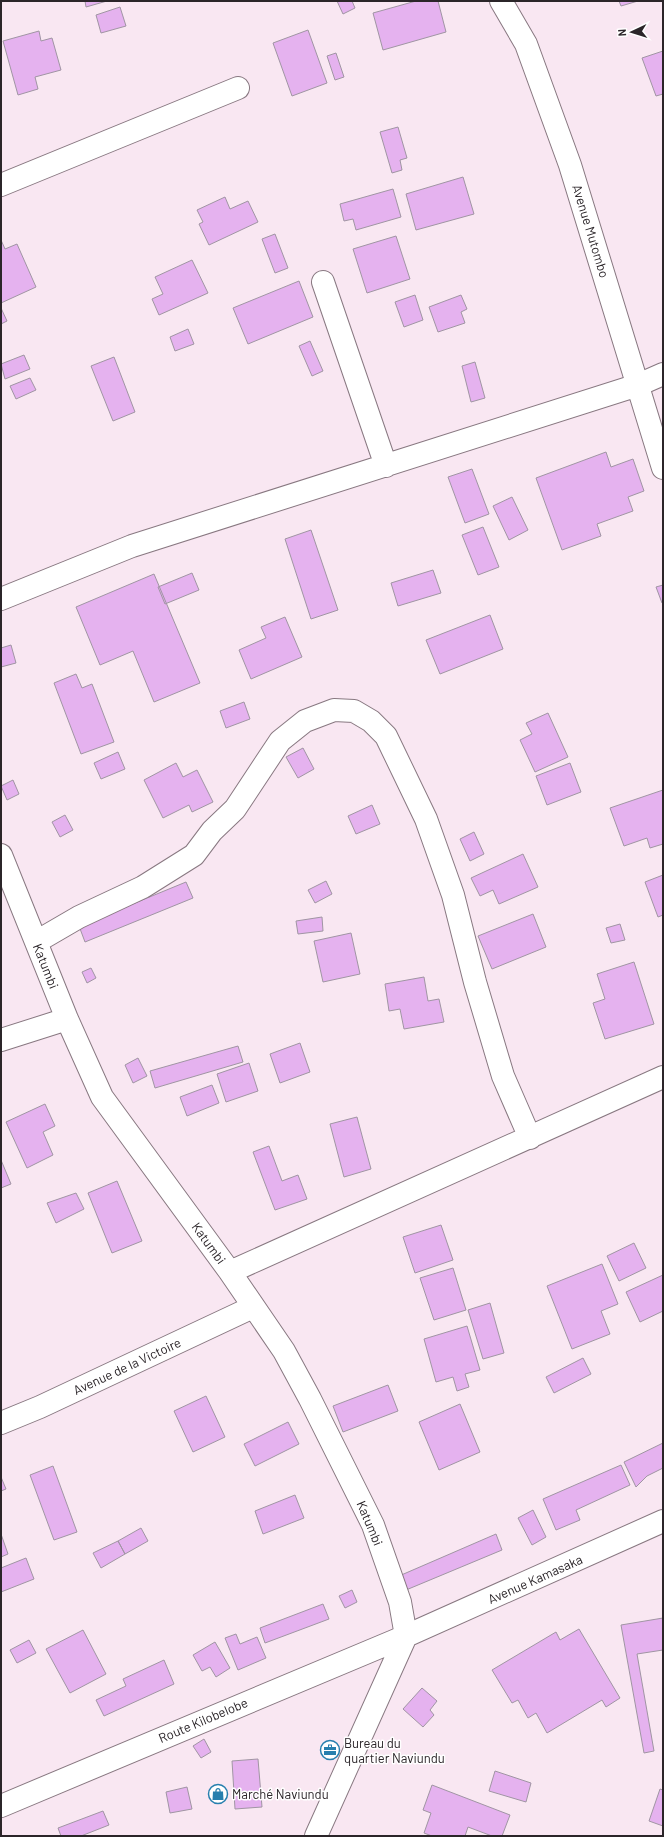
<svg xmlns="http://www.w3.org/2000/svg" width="664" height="1837" font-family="Barlow,sans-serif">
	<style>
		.building { fill: #e5b2ef; stroke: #a095a3 }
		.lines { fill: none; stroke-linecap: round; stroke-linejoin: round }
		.minor-casing { stroke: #887881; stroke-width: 24 }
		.tertiary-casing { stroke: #887881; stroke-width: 24 }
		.minor { stroke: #fff; stroke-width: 22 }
		.tertiary { stroke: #fff; stroke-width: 22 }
		.labels { text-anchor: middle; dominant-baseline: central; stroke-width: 3; stroke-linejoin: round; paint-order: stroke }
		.street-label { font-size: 13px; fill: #2b2529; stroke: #fff }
		.poi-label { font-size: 13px; fill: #2b2529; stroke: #fff; text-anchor: start }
	</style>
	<rect width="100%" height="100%" fill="#f9e7f2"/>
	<path class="building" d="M85 1H107L86 7Z
		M337 1H352L355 8 343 14Z
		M416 1H438L446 32 383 50 373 13Z
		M619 1H638L621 6Z
		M120 7 126 26 101 33 96 15Z
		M308 30 327 83 292 96 273 43Z
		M39 31 41 41 52 38 61 70 35 77 38 89 18 95 3 41Z
		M663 51V94L656 96 642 58Z
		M336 53 344 77 335 80 327 56Z
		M398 127 407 158 400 160 402 170 392 173 380 132Z
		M463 177 474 214 416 230 406 194Z
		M393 189 401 217 356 230 353 219 344 221 340 204Z
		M225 197 230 209 248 201 258 222 209 245 199 224 203 222 197 210Z
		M275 234 288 268 275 273 262 239Z
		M396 236 410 279 367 293 353 249Z
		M1 240 5 249 17 244 36 287 1 303Z
		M192 260 208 293 159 315 152 299 163 294 155 277Z
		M299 281 313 317 248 344 233 308Z
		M415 295 423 320 404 327 395 302Z
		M461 295 467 309 461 312 465 323 438 332 429 307Z
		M1 308 7 321 1 324Z
		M188 329 194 344 175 351 170 337Z
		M310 341 323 371 312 376 299 346Z
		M24 355 30 369 5 379 1 364Z
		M114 357 135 412 113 421 91 366Z
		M475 362 485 398 471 402 462 366Z
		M30 378 36 390 16 399 10 386Z
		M606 452 611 467 633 459 644 491 628 497 633 511 597 524 601 536 562 550 536 478Z
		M472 469 489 514 465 523 448 477Z
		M512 497 528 530 509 540 493 506Z
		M483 527 499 567 478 575 462 535Z
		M311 530 338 610 311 619 285 539Z
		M433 570 441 593 398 606 391 583Z
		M192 573 199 590 165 604 158 587Z
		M154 574 200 683 154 702 133 651 100 665 76 607Z
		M663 585V602L662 603 656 587Z
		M490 615 503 649 440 674 426 640Z
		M285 617 302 657 251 679 239 650 266 638 261 627Z
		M11 645 16 663 1 667V648Z
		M76 674 82 688 92 684 114 742 81 754 54 683Z
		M244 702 250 719 226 728 220 711Z
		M548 713 568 757 535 772 520 740 532 734 526 723Z
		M303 748 314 769 298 778 286 757Z
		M118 752 125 769 101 779 94 763Z
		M176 763 183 777 197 770 213 802 192 812 189 805 163 818 144 780Z
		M570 763 581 792 547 805 536 776Z
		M13 780 19 794 7 800 1 786Z
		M663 790V844L650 848 647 838 624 846 610 808Z
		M372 805 380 824 356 834 348 816Z
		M65 815 73 830 60 837 52 822Z
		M474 832 484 854 470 861 460 839Z
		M523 854 538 887 499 904 493 890 480 896 471 878Z
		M663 875V915L658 917 645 882Z
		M326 881 332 894 315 903 308 890Z
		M186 882 193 898 85 942 79 926Z
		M533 914 546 947 492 969 478 936Z
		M322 917 323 931 298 934 296 921Z
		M620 924 625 940 611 943 606 928Z
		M351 933 360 974 323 982 314 941Z
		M634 962 654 1024 605 1039 593 1003 605 999 597 974Z
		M91 968 96 978 87 983 82 972Z
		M424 977 428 1001 439 999 444 1022 404 1029 400 1009 389 1011 385 984Z
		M300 1043 310 1072 280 1083 270 1054Z
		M238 1046 243 1062 155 1088 150 1071Z
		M138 1058 147 1076 133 1083 125 1065Z
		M249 1063 258 1091 226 1102 217 1074Z
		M212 1085 219 1103 187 1116 180 1097Z
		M45 1104 55 1126 43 1132 53 1155 27 1168 6 1122Z
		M357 1117 371 1169 344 1177 330 1124Z
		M269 1146 282 1181 298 1175 307 1199 275 1210 253 1152Z
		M1 1160 11 1184 1 1188Z
		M117 1181 142 1241 112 1253 88 1193Z
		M76 1193 84 1209 56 1223 47 1203Z
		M441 1225 453 1260 415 1273 403 1237Z
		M634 1243 646 1268 619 1281 607 1256Z
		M602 1264 618 1304 601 1311 610 1334 572 1349 547 1286Z
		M453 1268 466 1310 434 1320 420 1278Z
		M663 1275V1311L640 1322 626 1292Z
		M490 1303 504 1353 483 1359 468 1310Z
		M467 1326 480 1370 465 1374 469 1387 457 1391 453 1377 436 1382 424 1339Z
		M583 1358 591 1374 554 1393 546 1377Z
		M388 1385 398 1411 343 1432 333 1406Z
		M206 1396 225 1437 193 1452 174 1411Z
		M460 1404 480 1452 439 1470 419 1422Z
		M288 1422 299 1444 255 1466 244 1444Z
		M663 1443V1468L647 1476 636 1487 624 1462Z
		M621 1465 630 1485 576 1510 580 1520 556 1530 543 1499Z
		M53 1466 77 1532 54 1540 30 1475Z
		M1 1477 6 1489 1 1491Z
		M295 1495 304 1518 263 1534 255 1511Z
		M533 1510 546 1537 532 1545 518 1518Z
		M141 1528 148 1541 125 1554 118 1541Z
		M1 1534 8 1554 1 1557Z
		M496 1534 502 1550 406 1590 399 1576Z
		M118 1541 125 1554 101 1568 93 1553Z
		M26 1558 34 1579 1 1592V1568Z
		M352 1590 357 1602 345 1608 339 1596Z
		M323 1604 329 1619 265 1643 260 1628Z
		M663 1618V1650L637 1654 654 1751 644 1753 621 1625Z
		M579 1629 620 1698 606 1707 602 1700 547 1733 536 1713 528 1718 518 1700 512 1703 492 1670 556 1632 560 1640Z
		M83 1630 106 1674 70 1693 46 1649Z
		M236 1634 240 1644 257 1637 266 1658 238 1670 225 1638Z
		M29 1640 36 1653 17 1663 10 1650Z
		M215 1642 230 1668 216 1677 210 1667 202 1671 193 1655Z
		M164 1660 174 1684 104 1716 96 1700 126 1686 123 1679Z
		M422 1688 437 1701 430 1710 434 1715 423 1727 403 1709Z
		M204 1739 211 1752 201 1758 193 1746Z
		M258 1759 262 1807 235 1809 232 1761Z
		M495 1771 531 1783 526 1802 489 1791Z
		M432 1785 510 1815 502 1836H492L468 1827 465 1836H432L424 1833 431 1813 423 1810Z
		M187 1787 192 1809 170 1813 166 1792Z
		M660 1789 663 1790V1826L649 1821Z
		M103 1811 109 1825 81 1836H61L58 1828Z"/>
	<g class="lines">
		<defs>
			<path id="minor" d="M501 1 526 44 570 165 663 468
				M1 185 238 88
				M323 282 386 466
				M1 599 132 546 638 385 663 374
				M1 855 67 1019 102 1097 230 1272 284 1351 310 1399 373 1525 400 1602 406 1636
				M36 942 79 917 143 887 194 855 212 831 235 809 280 741 305 721 334 710 354 711 371 721 386 736 426 819 453 895 475 982 503 1076 530 1138
				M1 1040 67 1019
				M230 1272 663 1077
				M1 1423 40 1407 253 1307"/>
			<path id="tertiary" d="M1 1806 406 1636 663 1521
				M316 1836 406 1636"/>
		</defs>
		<use href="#minor" class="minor-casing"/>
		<use href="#tertiary" class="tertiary-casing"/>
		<use href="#minor" class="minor"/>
		<use href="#tertiary" class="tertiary"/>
	</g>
	<defs>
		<symbol id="office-ring" viewBox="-11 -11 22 22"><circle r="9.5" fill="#fff" stroke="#277fae" stroke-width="1.5"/><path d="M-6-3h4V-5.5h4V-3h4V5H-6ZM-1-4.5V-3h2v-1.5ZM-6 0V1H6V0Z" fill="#277fae"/></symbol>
		<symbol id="shop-ring" viewBox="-11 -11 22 22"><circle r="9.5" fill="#fff" stroke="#277fae" stroke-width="1.5"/><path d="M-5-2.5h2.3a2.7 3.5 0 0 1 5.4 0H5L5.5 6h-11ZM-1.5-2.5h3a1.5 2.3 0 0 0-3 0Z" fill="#277fae"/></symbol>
	</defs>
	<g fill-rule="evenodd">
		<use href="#office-ring" x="319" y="1739" width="22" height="22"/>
		<use href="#shop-ring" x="207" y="1783" width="22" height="22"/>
	</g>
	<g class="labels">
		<g class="street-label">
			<text transform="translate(591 231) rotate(73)">Avenue Mutombo</text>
			<text transform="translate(46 966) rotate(68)">Katumbi</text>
			<text transform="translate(209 1243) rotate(54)">Katumbi</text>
			<text transform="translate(127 1366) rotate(-25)">Avenue de la Victoire</text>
			<text transform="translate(370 1523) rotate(67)">Katumbi</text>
			<text transform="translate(535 1579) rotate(-24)">Avenue Kamasaka</text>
			<text transform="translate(203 1720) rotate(-23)">Route Kilobelobe</text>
		</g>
		<g class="poi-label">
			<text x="344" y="1743">Bureau du<tspan x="344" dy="15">quartier Naviundu</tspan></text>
			<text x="232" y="1794">Marché Naviundu</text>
		</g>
	</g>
	<rect width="664" height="1837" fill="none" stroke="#2b2529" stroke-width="4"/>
	<g transform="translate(632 32) rotate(266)" stroke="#ffffff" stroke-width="3" paint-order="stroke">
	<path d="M0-3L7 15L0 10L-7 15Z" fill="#2b2529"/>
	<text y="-6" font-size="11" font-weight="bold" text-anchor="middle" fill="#2b2529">N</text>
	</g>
</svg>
